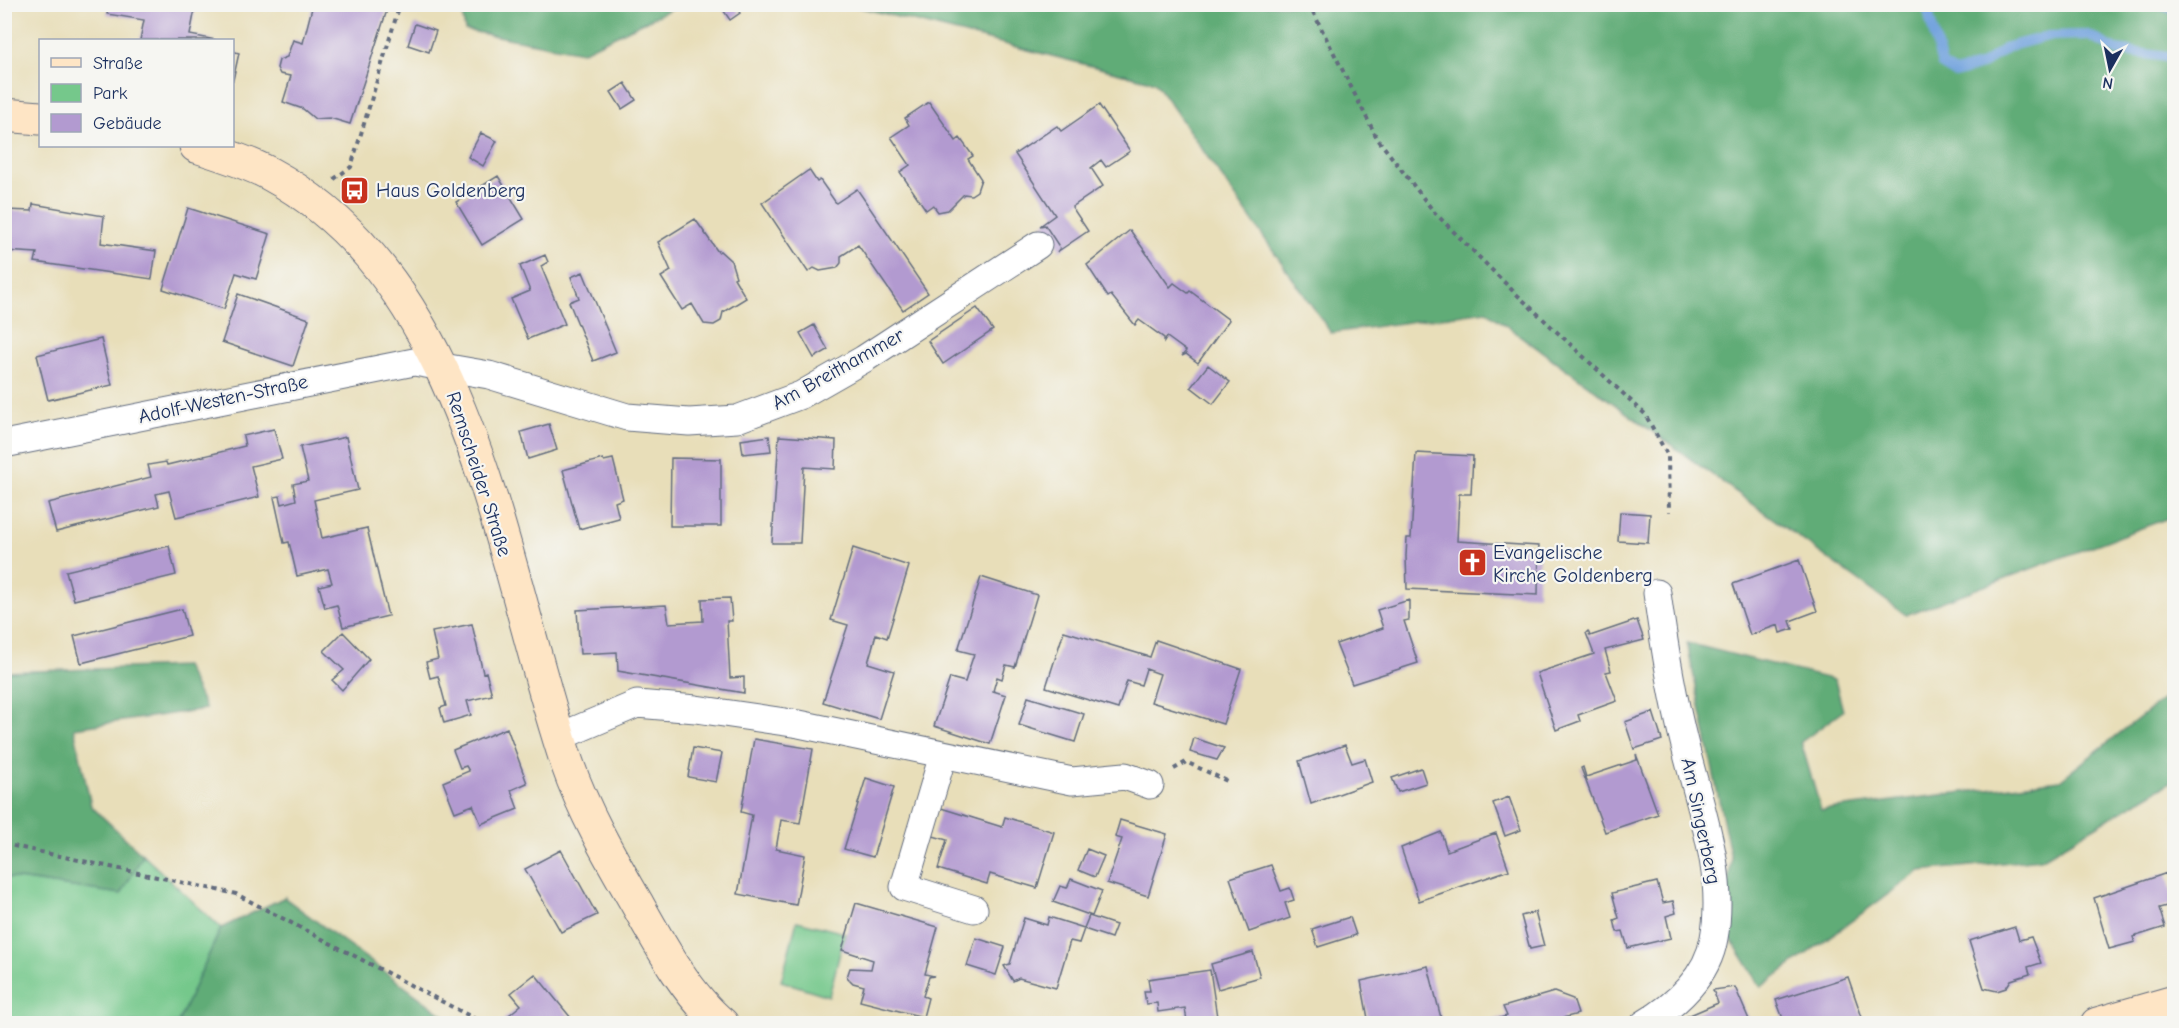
<svg xmlns="http://www.w3.org/2000/svg" width="2179" height="1028" font-family="'Comic Neue',sans-serif">
	<style>
		.green { fill: #75c88b; stroke: #487c74; stroke-width: 1.5 }
		.forest { fill: #60ac77; stroke: #3e6e6a; stroke-width: 1.5 }
		.water { fill: #75a4de; stroke: #486a9e; stroke-width: 1.5 }
		.lines { fill: none; stroke-linecap: round; stroke-linejoin: round }
		.stream { stroke: #75a4de; stroke-width: 10 }
		.building { fill: #b29ad0 }
		.street-casing { stroke: #636c7e; stroke-width: 29 }
		.secondary-casing { stroke: #636c7e; stroke-width: 35 }
		.path { stroke: #636c7e; stroke-width: 4; stroke-dasharray: 4.5 4.5; stroke-linecap: butt }
		.street { stroke: #fff; stroke-width: 27 }
		.secondary { stroke: #fee5c5; stroke-width: 33 }
		.labels { text-anchor: middle; dominant-baseline: central; stroke-width: 4.5; stroke-linejoin: round; paint-order: stroke }
		.poi-label { font-size: 20px; fill: #1b2f5e; stroke: #f6f6f2; text-anchor: start }
		.street-label { font-size: 20px; fill: #1b2f5e; stroke: #f6f6f2 }
	</style>
	<rect width="100%" height="100%" fill="#f6f6f2"/>
	<filter id="ink" filterUnits="userSpaceOnUse"><feTurbulence type="fractalNoise" baseFrequency=".0167" numOctaves="2"/><feDisplacementMap in="SourceGraphic" scale="12" xChannelSelector="R" yChannelSelector="G"/><feConvolveMatrix kernelMatrix="1 2 1 2 8 2 1 2 1" color-interpolation-filters="sRGB"/></filter>
	<filter id="wash" filterUnits="userSpaceOnUse"><feTurbulence type="fractalNoise" baseFrequency=".008" numOctaves="4" result="noise"/><feDisplacementMap in="SourceGraphic" scale="24" xChannelSelector="R" yChannelSelector="G"/><feGaussianBlur stdDeviation="1.35" result="paint"/><feColorMatrix in="noise" values="0 0 0 0 0 0 0 0 0 0 0 0 0 0 0 0 0 1.4 0 .05"/><feComposite in="paint" operator="in"/></filter>
	<g filter="url(#wash)">
		<rect width="100%" height="100%" fill="#e8deb9"/>
		<path class="green" d="M143 855 221 928 178 1023 5 1024V877L121 894Z
			M797 921 845 933 829 996 781 981Z"/>
		<path class="forest" d="M461 5V4L679 5 582 52 465 30Z
			M850 5H2174V516L1906 615 1486 311 1331 333 1155 82Z
			M1687 643 1835 680 1843 711 1801 742 1821 810 2060 780 2167 696 2174 695V780L2041 859 1920 871 1761 987 1723 926 1731 859Z
			M185 666 206 709 74 728 91 806 143 855 121 894 5 877V672Z
			M285 897V898L454 1023H178L221 928Z"/>
		<path class="water" d="M2146 5H2174V14Z"/>
		<g class="lines">
			<path class="stream" d="M1926 4 1942 65 1955 73 1982 65 2007 47 2048 36 2088 35 2116 50 2167 57 2174 63"/>
		</g>
		<g id="blocks">
			<path class="building" d="M109 4H196L190 35 216 40H140L144 20 107 14Z
				M313 4H389L350 124 330 118 315 119 303 109 283 102 291 76 280 74 277 68 279 60 287 57 293 40 303 43Z
				M719 4H734L740 13 730 20Z
				M415 24 436 31 429 52 408 45Z
				M232 51 239 53 233 80H232Z
				M625 83 636 100 622 109 611 92Z
				M929 102 956 141 960 138 973 156 968 159 981 179 977 191 971 195 964 194 948 210 938 212 933 205 926 210 900 172 910 165 891 137 909 125 905 118Z
				M1099 105 1130 151 1106 167 1101 160 1091 168 1103 186 1072 207 1088 231 1057 252 1060 248 1045 225 1040 226 1055 215 1015 154 1057 126 1061 131Z
				M481 133 497 141 483 166 468 157Z
				M809 170 817 182 820 180 836 203 857 189 928 293 903 310 858 245 841 256V263L837 268 820 271 814 268 808 272 762 203Z
				M498 176 524 219 482 245 456 202Z
				M33 204 104 216 101 243 156 251 152 279 35 262 37 253 4 251 5 210 32 211Z
				M188 208 270 234 256 279 236 273 224 309 163 289Z
				M695 219 718 252 720 251 731 261 736 277 734 278 746 298 723 312 721 321 714 325 704 324 692 304 682 310 661 277 671 271 658 242Z
				M1130 230 1170 287 1174 283 1188 293 1190 291 1229 320 1198 363 1186 354 1182 356 1186 351 1167 337 1164 342V338L1139 320 1135 325 1111 295 1108 297 1087 265Z
				M545 255 548 262 541 266 565 324 528 339 511 299 530 291 520 266Z
				M583 272 616 352 593 361 569 302 579 298 571 277Z
				M238 294 309 319 293 366 222 342Z
				M977 308 993 330 943 364 928 341Z
				M814 325 828 350 814 358 800 333Z
				M101 339 112 385 48 400 37 355Z
				M1208 365 1230 382 1213 404 1191 387Z
				M549 424 557 450 528 459 521 432Z
				M274 429 282 459 251 466 259 497 176 517 169 491 156 494 159 506 56 532 48 503 151 477 148 465 166 462 167 465 245 446 243 436Z
				M769 436 771 451 743 454 741 440Z
				M779 436 836 440 835 469 804 467 800 543H772Z
				M346 437 358 490 314 500 322 538 367 528 388 616 343 627 337 605 325 608 319 586 332 583 328 569 297 576 289 542 284 543 274 497 280 496 282 504 296 500 293 484 308 481 300 447Z
				M1416 453 1473 456 1471 494H1459L1457 541 1539 546 1538 595 1407 589 1406 556 1407 538H1411Z
				M671 458 721 459V526H670Z
				M603 459 604 461 613 459 623 499 615 502 619 518 579 529 563 470Z
				M1620 512 1650 514 1648 543 1618 541Z
				M169 546 176 575 74 600 66 571Z
				M853 548 909 566 887 638 876 634 868 663 894 671 879 719 823 702 848 625 831 620Z
				M1799 560 1817 611 1790 621 1793 629 1780 633 1778 625 1750 635 1733 584Z
				M981 577 1037 595 1015 667 1006 665 1002 679 997 677 993 691 1006 695 990 744 934 726 950 678 965 682 969 669 974 654 958 650Z
				M730 598 732 621H727L730 678 744 677V693L618 671 617 652 580 654 577 610 666 605 669 623 703 621 702 599Z
				M1409 600V620L1404 621 1418 663 1352 684 1336 644 1383 628 1377 610Z
				M182 609 189 636 81 663 74 636Z
				M1637 620 1644 640 1605 650 1611 671 1606 672 1617 701 1578 715 1580 721 1556 730 1537 673 1594 654 1586 633 1588 631 1590 636Z
				M472 624 483 673 486 672 492 695 467 701 471 715 444 723 440 708 446 706 438 676 430 678 426 662 438 659 432 632Z
				M1064 631 1150 657 1156 640 1241 669 1223 724 1151 702 1160 674 1146 669 1141 685 1127 681 1118 709 1046 687Z
				M343 632 369 659 342 690 332 680 344 670 324 651Z
				M1028 697 1084 714 1075 742 1019 725Z
				M1653 712 1662 740 1634 749 1625 722Z
				M507 728 527 783 511 790 518 809 481 824 473 805 455 812 443 782 469 771 466 766 460 768 453 750Z
				M1194 738 1224 748 1217 760 1190 752Z
				M754 739 813 749 800 823 781 820 776 849 805 855 796 905 738 894 752 815 741 812Z
				M1345 745 1352 763 1365 759 1372 782 1311 804 1299 761Z
				M693 748 722 753 716 782 688 777Z
				M1636 754 1658 814 1605 832 1581 768 1583 767 1586 777 1637 760Z
				M1421 768 1426 783 1398 792 1392 778Z
				M866 778 894 787 873 857 844 849Z
				M1509 797 1521 830 1505 836 1493 803Z
				M941 808 1002 827 1005 817 1054 832 1037 888 990 874 987 884 938 869 947 840 933 836Z
				M1120 820 1167 834 1148 896 1107 883 1122 839 1115 837Z
				M1441 832 1447 851 1496 833 1509 870 1419 901 1401 848Z
				M1087 849 1104 856 1095 877 1078 870Z
				M561 850 597 915 561 932 525 869Z
				M1271 865 1281 891 1290 888 1294 900 1285 903 1290 918 1249 932 1230 878Z
				M2167 873 2174 904 2159 908 2165 927 2133 937 2135 942 2109 949 2094 898Z
				M1071 879 1102 891 1092 916 1053 902 1060 886 1067 888Z
				M1657 882 1663 903 1673 901 1676 913 1666 916 1671 938 1628 948 1623 931 1617 932 1614 920 1619 918 1612 893Z
				M856 903 938 927 925 974 934 976 929 977 923 996 928 998 923 1017 860 1001 864 986 853 983 847 977 850 968 871 969 873 960 842 950Z
				M1535 912 1544 946 1530 949 1521 916Z
				M1089 916 1116 925 1111 938 1084 929 1079 943 1070 941 1056 988 1019 978 1013 981 1004 966 1010 964 1024 918 1047 925 1049 917 1084 928Z
				M1350 917 1356 935 1318 947 1312 929Z
				M2015 927 2019 940 2031 937 2041 963 2028 967 2030 974 2011 980 2006 988 1997 991 1984 988 1969 941Z
				M976 938 1005 947 996 975 967 966Z
				M1253 952 1260 977 1218 989 1211 964Z
				M1428 966 1441 1018 1420 1024H1369L1361 981Z
				M1210 970 1217 1017 1187 1021 1185 1008 1158 1012 1157 1003 1146 1004 1144 991H1150L1148 979Z
				M535 974 544 985 576 1024H506L503 1020 521 1005 511 993Z
				M1848 977 1864 1023 1785 1024 1776 1000Z
				M1735 987 1750 1022 1669 1024 1718 1003 1713 990Z
				M1554 992 1573 999 1578 1014 1563 1018 1565 1024H1495L1493 1020 1507 1016 1503 1007Z"/>
		</g>
	</g>
	<g filter="url(#ink)">
		<use href="#blocks" fill-opacity="0" stroke="#636c7e" stroke-width="1.5"/>
		<g class="lines">
			<defs>
				<path id="street" d="M4 444 414 362 489 375 627 417 689 422 737 419 801 395 864 359 1038 245
					M559 737 637 704 696 709 799 724 1072 781 1125 776 1150 785
					M943 755 904 887 974 909
					M1644 1024C1676 1005 1708 976 1714 938 1726 874 1700 808 1685 746 1672 695 1664 645 1657 593"/>
				<path id="secondary" d="M4 115 40 118
					M196 146C221 154 247 162 270 174 472 283 501 567 567 763 584 812 610 857 636 902 658 941 686 994 722 1024
					M2097 1024 2174 1002"/>
			</defs>
			<use href="#street" class="street-casing"/>
			<use href="#secondary" class="secondary-casing"/>
			<path class="path" d="M1309 4 1377 138 1434 212 1512 290 1645 414 1668 456 1669 512
				M334 179 351 167 400 4
				M1174 769 1186 762 1227 781
				M4 844 236 894 485 1024"/>
			<use href="#street" class="street"/>
			<use href="#secondary" class="secondary"/>
		</g>
	</g>
	<defs>
		<symbol id="bus-square" viewBox="-11 -11 22 22"><rect x="-9" y="-9" width="18" height="18" rx="4" fill="#c8321e" stroke="#f6f6f2"/><path d="M-5-6H5V4H4V6H2V4H-2V6H-4V4H-5ZM-3.5-4V0h7V-4ZM-3.5 1.2v1.5H-2V1.2ZM2 1.2v1.5H3.5V1.2Z" fill="#fff"/></symbol>
		<symbol id="church-square" viewBox="-11 -11 22 22"><rect x="-9" y="-9" width="18" height="18" rx="4" fill="#c8321e" stroke="#f6f6f2"/><path d="M-1.2-6h2.4v3.5h3.3v2.4h-3.3V6h-2.4V-.1h-3.3v-2.4h3.3Z" fill="#fff"/></symbol>
	</defs>
	<g fill-rule="evenodd">
		<use href="#bus-square" x="338" y="174" width="33" height="33"/>
		<use href="#church-square" x="1456" y="546" width="33" height="33"/>
	</g>
	<g class="labels">
		<g class="poi-label">
			<text x="376" y="190">Haus Goldenberg</text>
			<text x="1493" y="552">Evangelische<tspan x="1493" dy="23">Kirche Goldenberg</tspan></text>
		</g>
		<g class="street-label">
			<text transform="translate(838 369) rotate(-29)">Am Breithammer</text>
			<text transform="translate(223 399) rotate(-12)">Adolf-Westen-Straße</text>
			<text transform="translate(479 474) rotate(72)">Remscheider Straße</text>
			<text transform="translate(1701 821) rotate(78)">Am Singerberg</text>
		</g>
	</g>
	<rect width="2179" height="1028" fill="none" stroke="#f6f6f2" stroke-width="24"/>
	<rect x="39" y="39" width="195" height="108" fill="#f6f6f2" stroke="#9ea6b7" stroke-width="1.5"/>
	<rect x="51" y="58" width="30" height="9" fill="#fee5c5" stroke="#9ea6b7" stroke-width="1.5"/>
	<text x="93" y="69" font-size="18" fill="#1b2f5e">Straße</text>
	<rect x="51" y="84" width="30" height="18" fill="#75c88b" stroke="#9ea6b7" stroke-width="1.5"/>
	<text x="93" y="99" font-size="18" fill="#1b2f5e">Park</text>
	<rect x="51" y="114" width="30" height="18" fill="#b29ad0" stroke="#9ea6b7" stroke-width="1.5"/>
	<text x="93" y="129" font-size="18" fill="#1b2f5e">Gebäude</text>
	<g transform="translate(2110 69) rotate(189)" stroke="#f6f6f2" stroke-width="4.5" paint-order="stroke">
	<path d="M0-4.5L10 22L0 15L-10 22Z" fill="#1b2f5e"/>
	<text y="-9" font-size="16" font-weight="bold" text-anchor="middle" fill="#1b2f5e">N</text>
	</g>
</svg>
